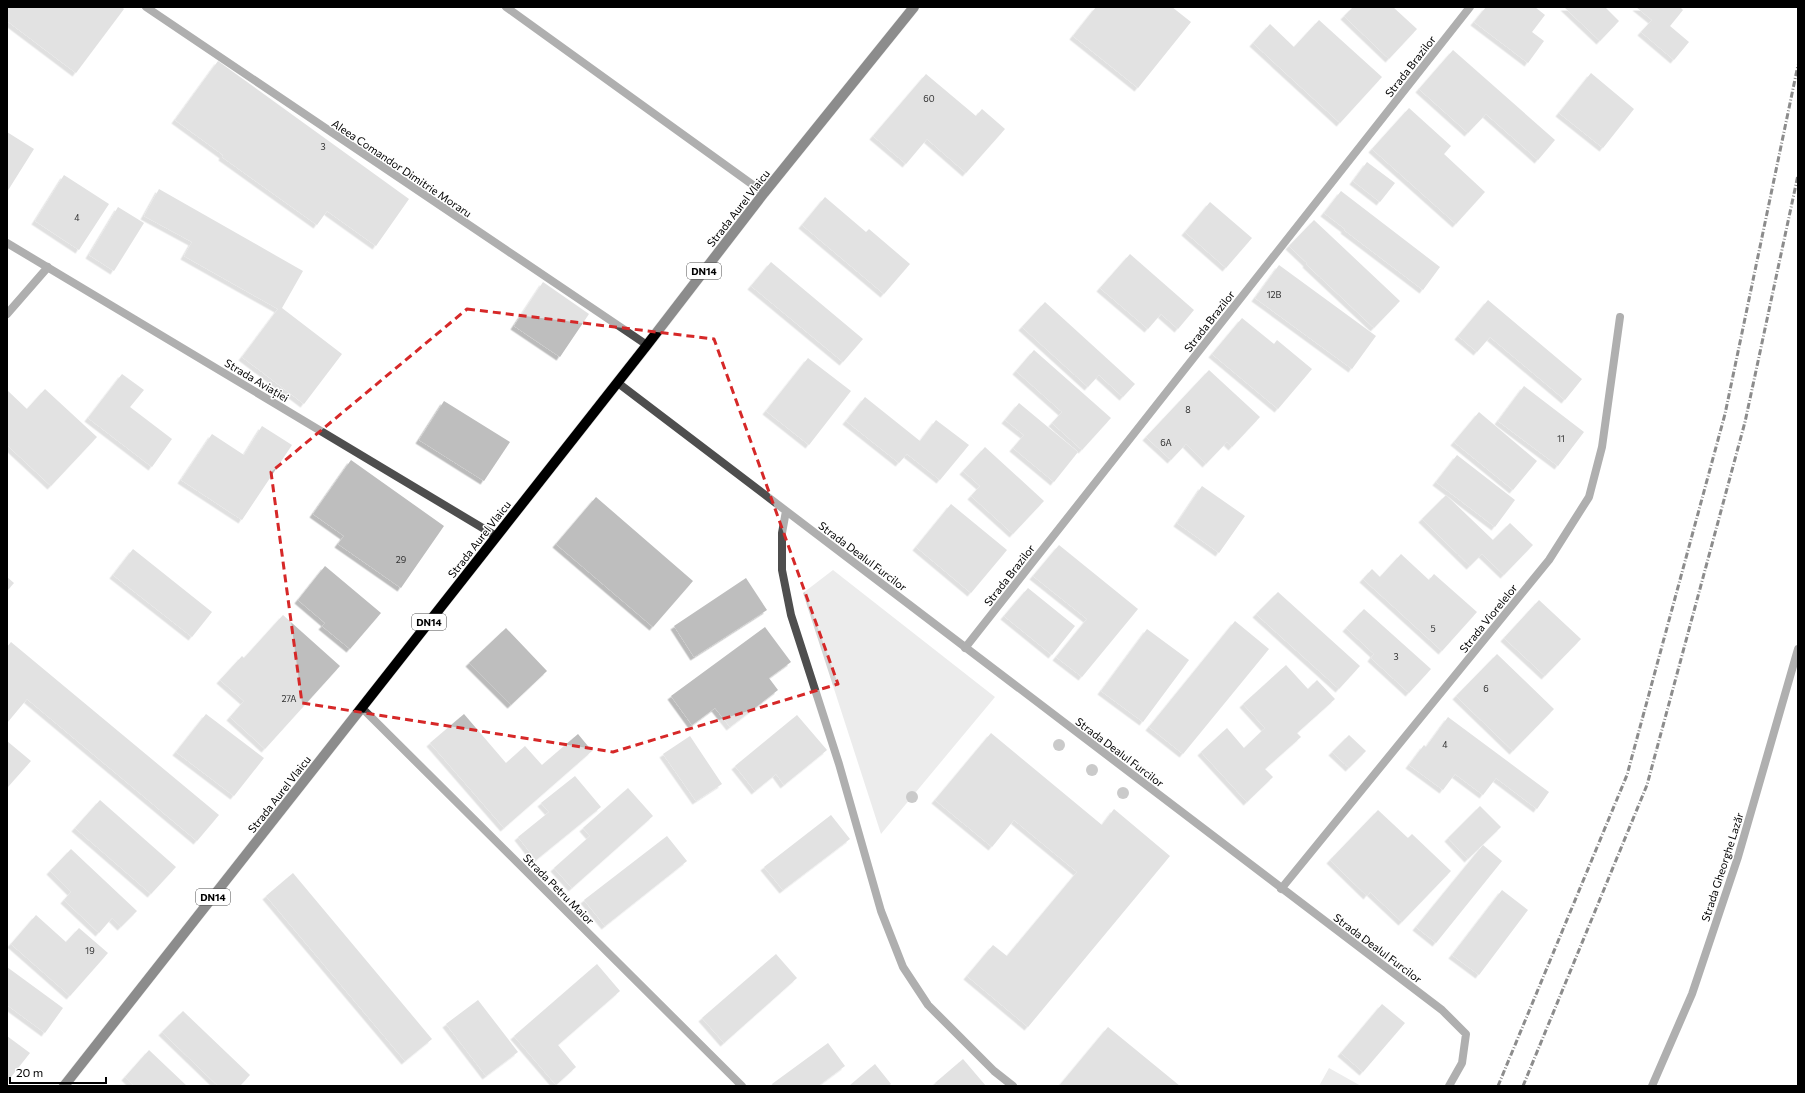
<svg xmlns="http://www.w3.org/2000/svg" width="1805" height="1093" font-family="Commissioner,sans-serif">
	<style>
		.green { fill: #d5d5d5 }
		.building { fill: #bebebe; filter: url(#shadow) }
		.lines { fill: none; stroke-linecap: round; stroke-linejoin: round }
		.primary-casing { stroke: #dbdbdb; stroke-width: 11 }
		.street { stroke: #4e4e4e; stroke-width: 8 }
		.primary { stroke: #000; stroke-width: 10 }
		.rail { stroke: #000; stroke-width: 3; stroke-dasharray: 6 2 1 2; stroke-linecap: butt }
		.tree { fill: #8b8b8b }
		.marked { fill: none; stroke: #d62828; stroke-width: 3; stroke-dasharray: 8 5; stroke-linejoin: round }
		.labels { text-anchor: middle; dominant-baseline: central; stroke-width: 3; stroke-linejoin: round; paint-order: stroke }
		.number-label { font-size: 9px; fill: #303030 }
		.shield { fill: #fff; stroke: #4c4c4c; stroke-width: 1 }
		.shield-label { font-size: 10px; font-weight: bold; fill: #000 }
		.street-label { font-size: 11px; fill: #000; stroke: #fff }
	</style>
	<defs>
		<filter id="shadow"><feDropShadow dx="-3.5" dy="3.5" stdDeviation="0" flood-color="#0004"/></filter>
	</defs>
	<rect width="100%" height="100%" fill="#fff"/>
	<path class="green" d="M833 570 995 697 881 834 803 593Z
		M1329 1068 1361 1086H1319Z"/>
	<path class="building" d="M7 7H122L124 9 76 73 7 21Z
		M1096 7H1172L1191 22 1138 88 1073 36Z
		M1353 7H1393L1417 29 1389 59 1344 16Z
		M1486 7H1535L1545 15 1532 32 1544 41 1528 63 1474 22Z
		M1564 7H1605L1619 21 1600 41Z
		M1636 7H1680L1683 10 1670 26 1689 42 1674 60 1641 32 1652 20Z
		M1319 20 1382 77 1340 123 1253 43 1270 24 1294 47Z
		M1453 50 1555 140 1538 160 1486 114 1468 133 1419 89Z
		M218 61 409 199 376 246 327 211 317 225 222 157 223 155 175 120Z
		M1591 73 1634 109 1603 148 1559 113Z
		M926 74 976 116 982 109 1005 129 966 173 927 139 906 164 873 136Z
		M1409 108 1451 146 1444 154 1485 192 1456 224 1372 149Z
		M7 132 34 149 7 192Z
		M1367 162 1395 183 1380 202 1353 181Z
		M64 175 109 204 79 250 35 221Z
		M159 189 303 271 282 308 342 354 304 404 242 357 278 309 184 256 192 242 144 216Z
		M1341 191 1440 267 1423 290 1344 230 1345 229 1324 213Z
		M825 197 866 232 869 229 910 264 884 294 802 225Z
		M1210 202 1252 238 1226 268 1185 232Z
		M118 207 144 223 114 271 89 255Z
		M1314 220 1400 301 1374 328 1306 264 1307 263 1289 246Z
		M1130 254 1194 310 1178 329 1161 314 1148 329 1100 288Z
		M771 262 863 339 843 362 751 286Z
		M1279 265 1376 336 1352 369 1255 298Z
		M543 282 589 314 560 357 514 326Z
		M1488 300 1582 379 1565 400 1490 337 1477 352 1458 336Z
		M1045 302 1135 384 1123 397 1099 375 1088 387 1022 327Z
		M1242 318 1274 344 1277 340 1312 369 1278 409 1212 354Z
		M1034 350 1111 418 1082 450 1052 423 1062 412 1016 371Z
		M808 358 851 391 809 445 766 411Z
		M1209 370 1260 417 1232 447 1227 442 1206 464 1186 444 1171 460 1146 437Z
		M122 374 144 390 130 407 172 439 152 467 88 418Z
		M1524 386 1584 432 1558 466 1498 421Z
		M45 389 97 437 51 486 7 445V390L27 409Z
		M865 397 920 441 936 420 969 445 940 480 907 454 899 463 846 421Z
		M444 401 510 442 484 481 419 440Z
		M1019 403 1078 452 1054 482 1013 448 1024 435 1005 420Z
		M1479 412 1537 461 1513 490 1454 442Z
		M262 426 292 445 242 520 181 480 212 434 244 455Z
		M985 447 1044 501 1013 534 971 496 980 486 963 471Z
		M1457 455 1515 500 1495 527 1436 482Z
		M351 460 444 526 401 588 338 544 344 536 313 514Z
		M1202 486 1245 516 1219 553 1177 523Z
		M1446 495 1493 540 1510 523 1533 545 1504 575 1482 554 1470 566 1422 519Z
		M596 497 693 581 653 627 556 544Z
		M951 504 1007 550 971 593 916 547Z
		M1059 545 1138 609 1082 677 1056 657 1087 619 1033 576Z
		M133 549 212 612 192 637 113 575Z
		M1401 554 1429 580 1434 574 1477 612 1442 651 1363 579 1372 569 1380 577Z
		M325 566 381 613 350 649 322 626 325 623 298 600Z
		M7 577 14 583 7 591Z
		M746 578 767 610 694 657 674 626Z
		M1028 588 1075 626 1052 655 1004 616Z
		M1278 592 1360 666 1339 689 1256 614Z
		M1539 600 1581 639 1545 676 1504 638Z
		M1364 609 1431 669 1409 693 1371 658 1374 654 1346 628Z
		M283 615 340 666 265 749 230 717 244 701 220 680 242 656 244 658Z
		M1235 621 1269 649 1183 754 1149 727Z
		M765 627 791 662 769 678 778 690 730 727 715 708 692 725 671 696Z
		M506 628 547 671 511 705 469 663Z
		M1147 629 1189 660 1143 722 1101 691Z
		M11 642 219 815 197 841 27 699 7 723V647Z
		M1497 654 1554 709 1513 751 1456 696Z
		M1286 665 1308 689 1317 680 1335 699 1297 733 1301 737 1265 769 1273 777 1247 802 1201 752 1227 728 1244 748 1265 728 1243 704Z
		M206 714 264 758 234 796 176 752Z
		M464 714 506 763 525 746 542 765 578 734 592 751 504 828 430 743Z
		M797 715 827 750 784 785 776 774 755 791 735 766Z
		M1448 717 1549 792 1537 809 1496 778 1483 795 1455 774 1443 790 1409 765 1424 745 1426 747Z
		M991 733 1102 825 1114 809 1170 856 1028 1027 967 976 993 945 1007 956 1077 872 1014 820 992 847 935 800Z
		M1349 735 1366 751 1349 768 1332 752Z
		M690 736 722 784 696 801 663 754Z
		M7 741 31 761 7 788Z
		M575 776 601 807 536 860 518 837 549 812 541 803Z
		M628 788 653 816 572 888 554 868 590 836 583 828Z
		M100 800 176 867 151 894 75 828Z
		M1480 806 1501 827 1468 859 1448 838Z
		M1378 810 1408 838 1412 834 1451 871 1402 922 1370 892 1367 896 1330 860Z
		M831 815 850 839 783 890 764 867Z
		M667 836 687 861 605 926 584 900Z
		M1483 845 1502 861 1436 943 1416 927Z
		M71 849 137 911 121 927 112 918 99 933 64 900 71 892 50 871Z
		M293 873 432 1039 405 1061 266 896Z
		M1502 890 1528 910 1479 975 1452 955Z
		M36 915 66 942 79 928 108 953 70 996 11 944Z
		M776 954 797 978 724 1043 702 1018Z
		M597 964 620 991 558 1045 576 1067 556 1085 514 1036Z
		M7 967 63 1008 45 1033 7 1005Z
		M478 1000 518 1052 486 1076 446 1024Z
		M1382 1004 1405 1023 1363 1072 1341 1053Z
		M183 1011 250 1075 240 1086H218L162 1032Z
		M1108 1027 1180 1086H1059Z
		M7 1036 30 1053 7 1082Z
		M828 1043 845 1066 818 1086H773L772 1084Z
		M149 1050 187 1086H134L125 1077Z
		M963 1059 986 1086H938L935 1083Z
		M875 1064 891 1084 888 1086H849Z"/>
	<g class="lines">
		<defs>
			<path id="primary" d="M64 1086 647 345 764 193 914 7"/>
		</defs>
		<use href="#primary" class="primary-casing"/>
		<path class="street" d="M146 7 647 345
			M506 7 764 193
			M7 243 496 536
			M7 314 48 267
			M618 383 1442 1010 1466 1034 1462 1063 1449 1086
			M786 511 782 533V570L791 615 839 764 881 911 903 967 928 1005 994 1071 1013 1086
			M965 648 1470 7
			M362 708 742 1086
			M1281 889 1549 560 1589 497 1602 447 1620 317
			M1652 1086 1692 994 1738 857 1798 649"/>
		<use href="#primary" class="primary"/>
		<path class="rail" d="M1498 1086 1627 775 1725 414 1798 65
			M1523 1086 1647 785 1745 422 1798 175"/>
	</g>
	<g class="tree">
		<circle cx="1059" cy="745" r="6"/>
		<circle cx="1092" cy="770" r="6"/>
		<circle cx="1123" cy="793" r="6"/>
		<circle cx="912" cy="797" r="6"/>
	</g>
	<path d="M0 0H1805V1093H0ZM467 309 714 339 838 684 613 752 302 703 271 472Z" fill="#fff" fill-opacity=".55" fill-rule="evenodd"/>
	<path class="marked" d="M467 309 714 339 838 684 613 752 302 703 271 472Z"/>
	<g class="labels">
		<g class="number-label">
			<text x="929" y="98">60</text>
			<text x="323" y="146">3</text>
			<text x="77" y="217">4</text>
			<text x="1274" y="294">12B</text>
			<text x="1188" y="409">8</text>
			<text x="1561" y="438">11</text>
			<text x="1166" y="442">6A</text>
			<text x="401" y="559">29</text>
			<text x="1433" y="628">5</text>
			<text x="1396" y="656">3</text>
			<text x="1486" y="688">6</text>
			<text x="289" y="698">27A</text>
			<text x="1445" y="744">4</text>
			<text x="90" y="950">19</text>
		</g>
		<g class="shield">
			<rect x="687" y="263" width="34" height="16" rx="3"/>
			<rect x="412" y="614" width="34" height="16" rx="3"/>
			<rect x="196" y="889" width="34" height="16" rx="3"/>
		</g>
		<g class="shield-label">
			<text x="704" y="271">DN14</text>
			<text x="429" y="622">DN14</text>
			<text x="213" y="897">DN14</text>
		</g>
		<g class="street-label">
			<text transform="translate(1410 66) rotate(-52)">Strada Brazilor</text>
			<text transform="translate(402 168) rotate(34)">Aleea Comandor Dimitrie Moraru</text>
			<text transform="translate(738 208) rotate(-52)">Strada Aurel Vlaicu</text>
			<text transform="translate(1209 321) rotate(-52)">Strada Brazilor</text>
			<text transform="translate(257 380) rotate(31)">Strada Aviației</text>
			<text transform="translate(479 539) rotate(-52)">Strada Aurel Vlaicu</text>
			<text transform="translate(863 556) rotate(37)">Strada Dealul Furcilor</text>
			<text transform="translate(1009 575) rotate(-52)">Strada Brazilor</text>
			<text transform="translate(1488 618) rotate(-51)">Strada Viorelelor</text>
			<text transform="translate(1120 752) rotate(37)">Strada Dealul Furcilor</text>
			<text transform="translate(279 794) rotate(-52)">Strada Aurel Vlaicu</text>
			<text transform="translate(1722 867) rotate(-72)">Strada Gheorghe Lazăr</text>
			<text transform="translate(559 889) rotate(45)">Strada Petru Maior</text>
			<text transform="translate(1378 948) rotate(37)">Strada Dealul Furcilor</text>
		</g>
	</g>
	<rect width="1805" height="1093" fill="none" stroke="#000000" stroke-width="16"/>
	<path d="M10 1077v6h96v-6" fill="none" stroke="#000000" stroke-width="2"/>
	<text x="16" y="1077" font-size="12" fill="#000000" stroke="#ffffff" stroke-width="3" paint-order="stroke">20 m</text>
</svg>
